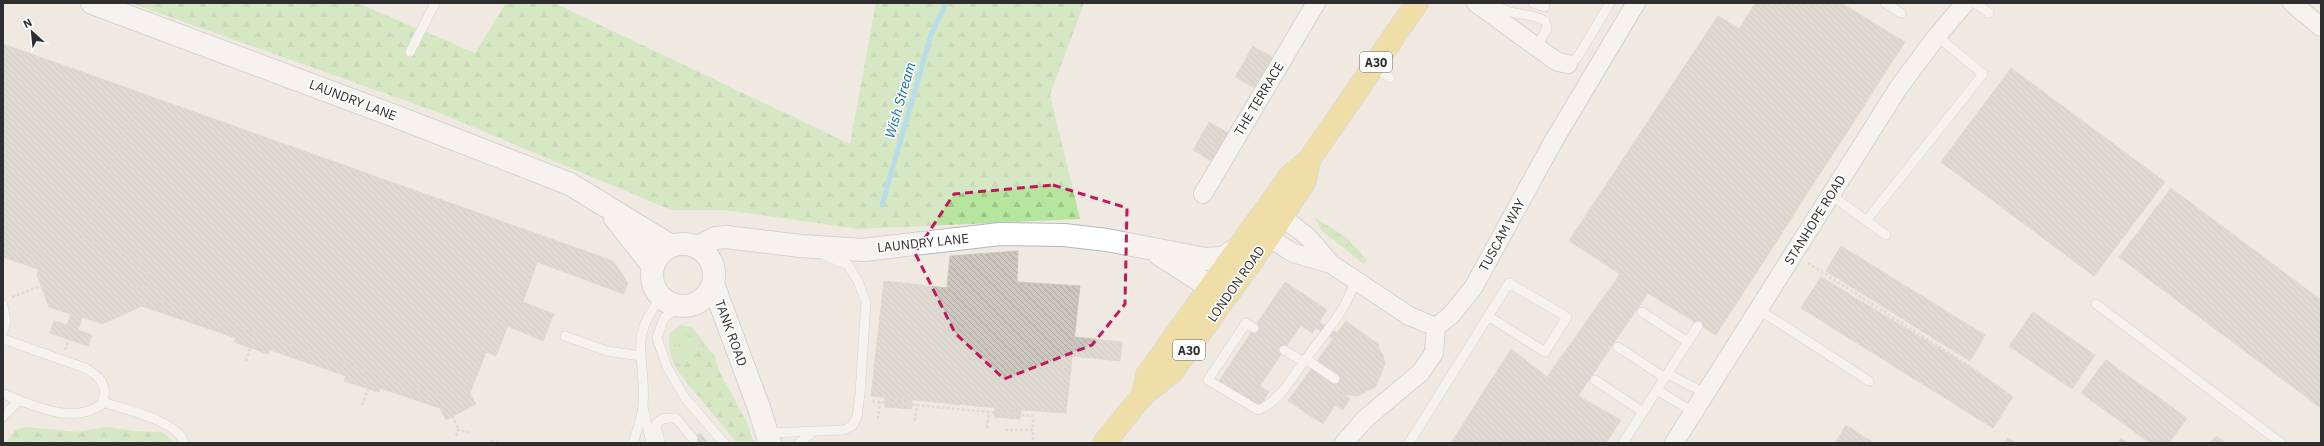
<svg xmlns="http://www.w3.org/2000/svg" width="2324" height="446" font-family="'IBM Plex Sans',sans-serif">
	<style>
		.grass { fill: url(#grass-tufts) }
		.forest { fill: url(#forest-firs) }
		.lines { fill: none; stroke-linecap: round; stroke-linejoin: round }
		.stream { stroke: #75cff0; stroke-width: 5 }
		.building { fill: url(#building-back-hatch); stroke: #cbc5ba }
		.service-casing { stroke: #b4b7c1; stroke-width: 10 }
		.minor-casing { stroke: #b4b7c1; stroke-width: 20 }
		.tertiary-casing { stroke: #b4b7c1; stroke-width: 24 }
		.primary-casing { stroke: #c9c9c9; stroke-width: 24 }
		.path { stroke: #c9c9c9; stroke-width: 2.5; stroke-dasharray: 3 2; stroke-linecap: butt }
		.service { stroke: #fff; stroke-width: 9 }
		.minor { stroke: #fff; stroke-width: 18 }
		.tertiary { stroke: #fff; stroke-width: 22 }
		.primary { stroke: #f2d163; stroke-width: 22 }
		.marked { fill: none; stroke: #c2185b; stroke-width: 3; stroke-dasharray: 8 5; stroke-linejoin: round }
		.labels { text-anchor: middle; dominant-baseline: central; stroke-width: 3.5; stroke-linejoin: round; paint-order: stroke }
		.shield { fill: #fff; stroke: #6d6d6d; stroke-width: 1 }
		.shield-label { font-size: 12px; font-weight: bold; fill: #2e2e2e }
		.street-label { font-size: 13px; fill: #2e2e2e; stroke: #fff }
		.water-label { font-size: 14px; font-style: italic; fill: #0d6fa3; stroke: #fff }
	</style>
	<defs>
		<pattern id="grass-tufts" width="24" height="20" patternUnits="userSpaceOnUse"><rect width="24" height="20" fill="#b6e59e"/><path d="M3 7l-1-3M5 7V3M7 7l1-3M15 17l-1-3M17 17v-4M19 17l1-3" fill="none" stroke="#9dc588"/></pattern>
		<pattern id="forest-firs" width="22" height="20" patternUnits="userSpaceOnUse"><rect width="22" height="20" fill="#b6e59e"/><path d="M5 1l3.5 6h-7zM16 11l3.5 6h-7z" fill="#9dc588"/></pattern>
		<pattern id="building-back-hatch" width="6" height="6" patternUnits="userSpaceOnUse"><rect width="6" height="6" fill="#cbc7bf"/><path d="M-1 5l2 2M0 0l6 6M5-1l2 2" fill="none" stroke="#afaba4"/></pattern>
	</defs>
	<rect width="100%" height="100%" fill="#efe9e1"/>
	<path class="grass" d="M1314 217 1346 237 1367 260 1364 264 1322 231Z
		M681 325 693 328 715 357 719 370 709 353 682 364 684 379C672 364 667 352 670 333Z"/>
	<path class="forest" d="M131 3H357L475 53 506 3H554L850 144 876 3H1084L1050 95 1080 219 859 229 725 210H671L437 112Z
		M699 348 709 352 748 425 754 443H737L684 379 682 364 686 354Z
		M27 427 76 432 106 427 135 431 162 432 172 440V443H6L15 430Z"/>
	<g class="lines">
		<path class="stream" d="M882 205 931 35 946 3"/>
	</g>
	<path class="building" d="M1755 3H1841L1905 42 1716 335 1648 293 1578 396 1621 420 1606 443H1451L1511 349 1547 377 1620 274 1569 241 1718 16 1739 29Z
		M3 44 141 93 82 239 41 258 3 246Z
		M1253 46 1272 57 1255 88 1235 77Z
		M2011 68 2165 182 2094 276 1941 162Z
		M141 93 613 261 628 283 624 294 537 262 523 302 554 314 543 341 493 320 469 385 440 396 146 295 151 282 140 259 82 239Z
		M1209 122 1228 133 1212 161 1193 150Z
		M2171 188 2321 300V408L2119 257Z
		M82 239 140 259 151 282 142 306 102 324 82 317 78 330 92 335 88 346 50 333 54 321 67 325 71 314 49 307 37 275 41 258Z
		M3 246 41 258 38 269 3 257Z
		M1841 246 1985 335 1970 361 1826 271Z
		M1018 251 1017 282 1080 286 1066 413 1008 409 871 396 884 281 947 288 950 256Z
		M1821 277 1980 373 2013 397 1993 428 1801 308Z
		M1285 282 1327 310 1312 333 1301 325 1260 386 1269 392 1259 407 1219 381Z
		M146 295 440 396 469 385 493 320 508 325 496 356 486 352 470 393 476 404 446 420 440 408 380 388 379 392 344 381 346 376 270 350 268 354 234 342 236 338 142 306Z
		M2033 312 2095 355 2072 389 2009 346Z
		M1346 321 1379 345 1378 347 1383 355 1385 364 1376 386 1358 396 1342 394 1323 424 1288 401Z
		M1320 322 1337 333 1333 339 1316 328Z
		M1074 337 1122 342 1120 361 1072 356Z
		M2106 360 2187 418 2169 443H2150L2081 393Z
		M1342 394 1350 399 1343 410 1335 405Z
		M885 398 912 400 911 409 885 407Z
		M995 408 1021 410 1020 419 994 417Z
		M1846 425 1874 443H1835Z
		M700 433 708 443H689L693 439Z
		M2216 436 2226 443H2210Z
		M2008 438 2016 443H2005Z
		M2121 438 2128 443H2118Z"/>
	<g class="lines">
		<defs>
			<path id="service" d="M1492 3C1512 18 1528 11 1545 21L1547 29 1536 47
				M1533 3 1545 7
				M1885 3 1901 13
				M1975 3 1989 13
				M410 52 435 3
				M1568 64 1577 58 1610 3
				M1373 66 1390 78
				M1831 195 1886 235
				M1866 221 1983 74 1937 36
				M2096 304 2281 443
				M3 305 6 323 3 331
				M680 306 664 318 657 338 667 367 685 398 724 443
				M1758 309 1869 381
				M1642 312 1688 342
				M1254 328 1246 323 1208 380 1258 410C1280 401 1291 379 1304 361 1324 334 1345 313 1355 281
				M565 336 607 351 640 356
				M3 339 85 368C100 376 110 387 101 405 71 425 33 405 3 394
				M1618 347 1665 378
				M1284 350 1304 362
				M1306 359 1335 379
				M1668 374 1705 393
				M1595 380 1643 412
				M1657 390 1693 412
				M103 402C123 409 179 421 184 443
				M643 407 651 443
				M3 417 19 400
				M768 433 844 430 852 426 857 417 860 394 866 302 858 281 848 265 824 255
				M633 443C637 431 642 417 643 405 647 359 626 338 662 298
				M660 443 656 424C662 417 667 418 676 418L693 439
				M799 443 812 433
				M1409 443 1509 283 1567 317 1545 352 1488 316
				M1623 443 1698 326"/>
			<path id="minor" d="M1476 3 1549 56 1558 62 1568 64
				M2292 3 2321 27
				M1203 194 1316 3
				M1271 208 1308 237 1331 264 1409 316 1436 327
				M1258 230 1293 253 1331 264
				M1344 443 1365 419 1421 372 1434 353 1436 327 1451 315 1473 288 1553 142 1636 3
				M1674 443 1899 87 1937 36 1965 3"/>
			<path id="tertiary" d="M92 3 392 115 570 184 671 246
				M615 218 653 266
				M652 275a31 31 0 1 1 62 0a31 31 0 1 1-62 0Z
				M698 247 715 238 726 237 801 246 863 250 1000 234 1064 235 1107 240 1205 259 1222 258 1235 250
				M1160 255 1225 296
				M713 284 759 408 770 443"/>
			<path id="primary" d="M1143 395 1147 375 1290 176 1309 160 1417 3
				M1104 443 1143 395 1172 372 1269 237 1305 181 1309 160"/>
		</defs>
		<use href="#service" class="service-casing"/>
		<use href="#minor" class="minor-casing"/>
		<use href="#tertiary" class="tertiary-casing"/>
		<use href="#primary" class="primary-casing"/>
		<path class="path" d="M1808 263 1980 373
			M131 284 149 289
			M12 297 41 286
			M65 350 69 339
			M246 361 250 348
			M872 401 1033 416V430
			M362 405 368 389
			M1007 414 1008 409
			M453 416 458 430
			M878 419 880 402
			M915 421 917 404
			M987 428 989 412
			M1005 430H1033V443
			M456 436 458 430 471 433
			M491 441 500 443"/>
		<use href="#service" class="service"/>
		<use href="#minor" class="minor"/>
		<use href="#tertiary" class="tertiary"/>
		<use href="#primary" class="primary"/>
	</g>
	<path d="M0 0H2324V446H0ZM1053 185 1127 208 1125 304 1092 345 1004 379 955 333 915 253 954 194Z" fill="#efe9e1" fill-opacity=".55" fill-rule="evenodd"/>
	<path class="marked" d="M1053 185 1127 208 1125 304 1092 345 1004 379 955 333 915 253 954 194Z"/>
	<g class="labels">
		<g class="shield">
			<rect x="1360" y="52" width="32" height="20" rx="3"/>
			<rect x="1173" y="340" width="32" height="20" rx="3"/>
		</g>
		<g class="shield-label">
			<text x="1376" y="62">A30</text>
			<text x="1189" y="350">A30</text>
		</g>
		<g class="street-label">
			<text transform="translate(1259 99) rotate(-59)">THE TERRACE</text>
			<text transform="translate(353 100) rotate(21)">LAUNDRY LANE</text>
			<text transform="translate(1815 220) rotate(-58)">STANHOPE ROAD</text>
			<text transform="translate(1502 235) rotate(-61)">TUSCAM WAY</text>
			<text transform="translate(923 243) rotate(-6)">LAUNDRY LANE</text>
			<text transform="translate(1236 284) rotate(-55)">LONDON ROAD</text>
			<text transform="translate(731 333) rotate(70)">TANK ROAD</text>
		</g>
		<g class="water-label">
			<text transform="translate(900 100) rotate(-74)">Wish Stream</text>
		</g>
	</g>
	<rect width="2324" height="446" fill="none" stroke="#2e2e2e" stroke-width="8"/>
	<g transform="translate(32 32) rotate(333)" stroke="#ffffff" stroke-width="3" paint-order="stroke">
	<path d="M0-3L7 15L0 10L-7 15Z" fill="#2e2e2e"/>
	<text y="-6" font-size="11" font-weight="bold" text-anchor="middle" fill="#2e2e2e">N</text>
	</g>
</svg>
